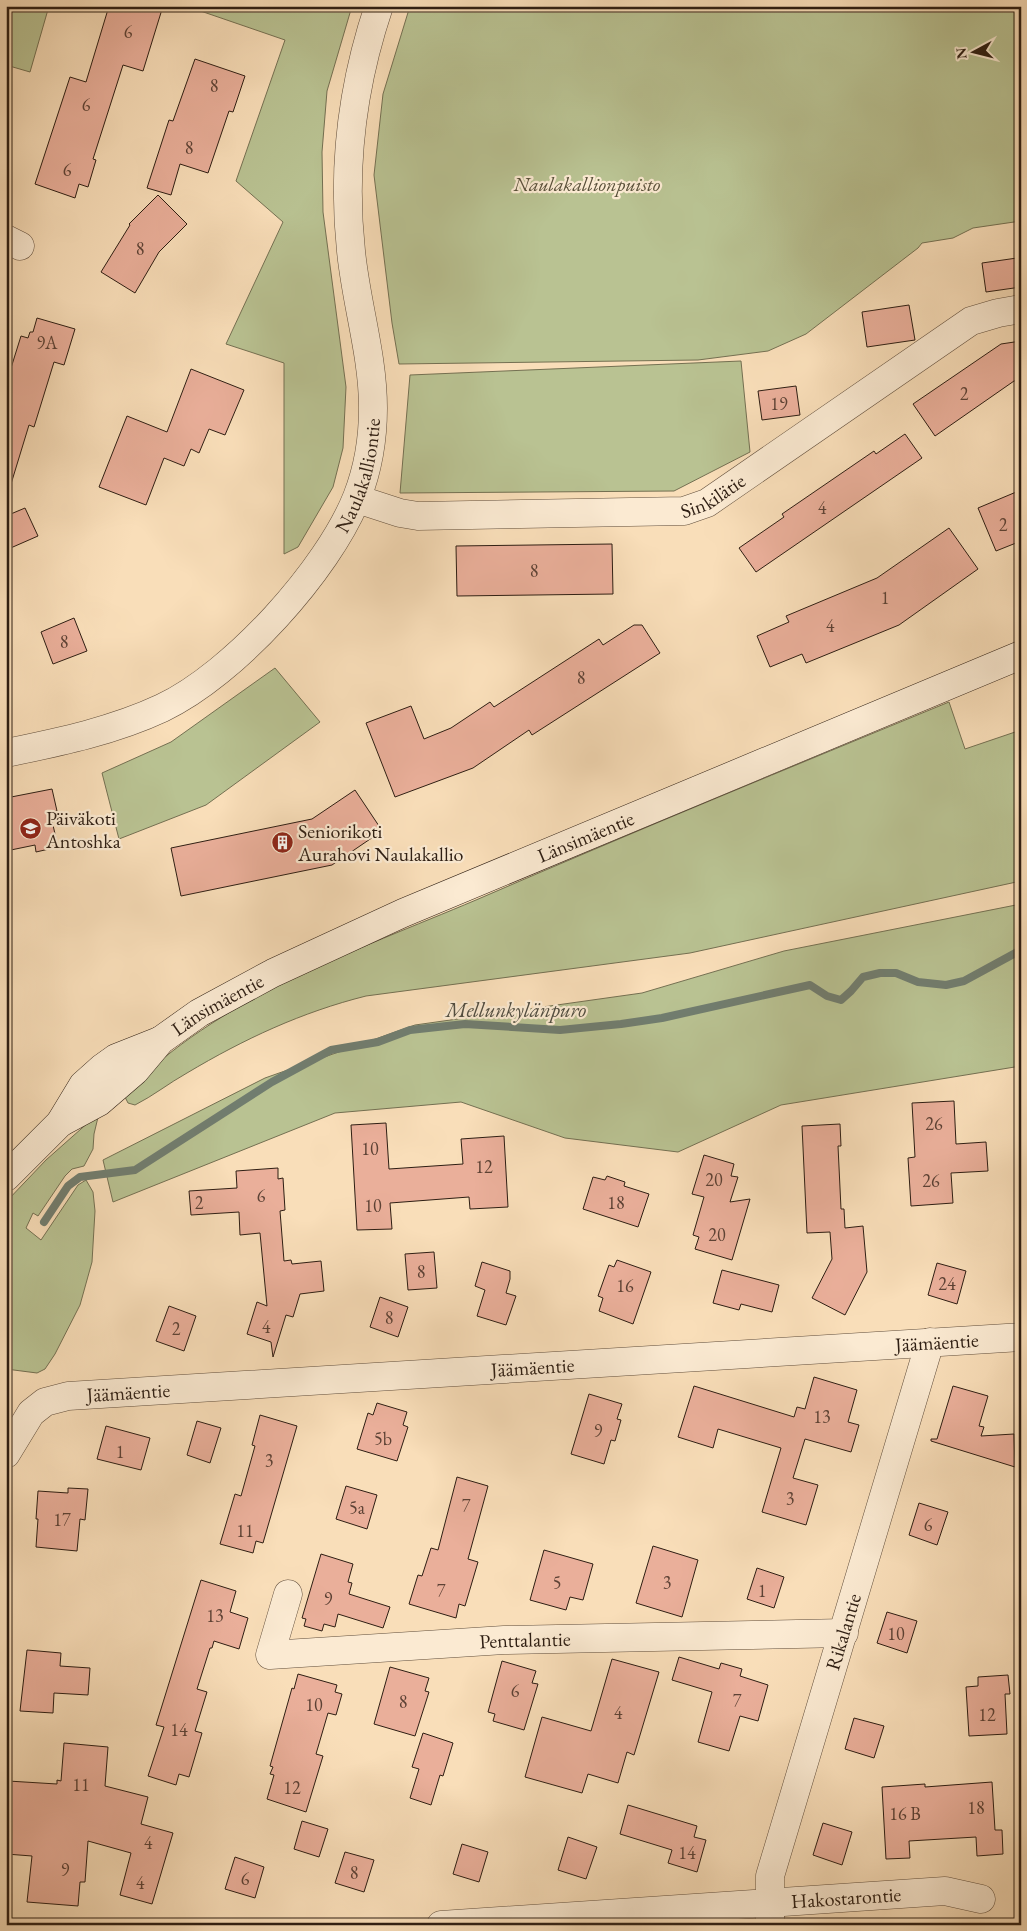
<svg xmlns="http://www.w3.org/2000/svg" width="1027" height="1931" font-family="'EB Garamond',serif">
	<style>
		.green { fill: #b9c292; stroke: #747052 }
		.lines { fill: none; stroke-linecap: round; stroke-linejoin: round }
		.stream { stroke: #717d6f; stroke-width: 8 }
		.building { fill: #eaaf9a; stroke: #2e1e13 }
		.minor-casing { stroke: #614e3c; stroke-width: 29 }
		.tertiary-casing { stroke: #614e3c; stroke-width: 29 }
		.secondary-casing { stroke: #2e1e13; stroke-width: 29 }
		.minor { stroke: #fbead2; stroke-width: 28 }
		.tertiary { stroke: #fbead2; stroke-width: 28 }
		.secondary { stroke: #fbead2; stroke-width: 28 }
		.labels { text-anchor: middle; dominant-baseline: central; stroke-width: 4.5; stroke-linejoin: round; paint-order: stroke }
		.number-label { font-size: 18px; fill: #5d4235 }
		.park-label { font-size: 20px; font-style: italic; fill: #584f39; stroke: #fbead2 }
		.street-label { font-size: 20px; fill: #2e1e13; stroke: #fbead2 }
		.poi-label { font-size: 20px; fill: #2e1e13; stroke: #fbead2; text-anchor: start }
		.water-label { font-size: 21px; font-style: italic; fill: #504d41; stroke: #fbead2 }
	</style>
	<rect width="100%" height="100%" fill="#f9deb9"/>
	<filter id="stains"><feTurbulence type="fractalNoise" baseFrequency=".004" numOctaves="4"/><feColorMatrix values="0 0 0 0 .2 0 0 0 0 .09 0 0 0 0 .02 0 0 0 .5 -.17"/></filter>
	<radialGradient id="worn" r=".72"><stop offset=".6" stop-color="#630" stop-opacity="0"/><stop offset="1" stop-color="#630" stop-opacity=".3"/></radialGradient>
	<path class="green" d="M6 6H49L30 72 6 65Z
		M186 6H352L327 91 322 152 323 212 346 387 343 448 333 487 298 547 284 554V363L226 344 283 222 236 181 285 40Z
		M410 6H1021V221L973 228 953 238 922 243 918 248 806 334 768 351 698 360 399 364 392 323 374 175 383 94Z
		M741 361 750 452 674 491 400 493 410 375Z
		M275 668 320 722 206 805 119 839 102 773 171 742Z
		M949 702 965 749 1021 730V881L690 953 366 996C302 1012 244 1039 187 1073 169 1083 153 1096 135 1105L128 1103 124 1095C215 998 356 951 476 900 633 832 791 767 949 702Z
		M1021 904V1066L781 1105 678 1152 565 1138 461 1102 335 1113 113 1202 103 1160 265 1078 415 1025 642 993 784 951Z
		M99 1113 94 1134 93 1149 84 1166 72 1169 65 1176 38 1216 33 1213 26 1228 41 1240 78 1185 86 1180 93 1192 95 1211 92 1262 80 1305 55 1354 45 1369 37 1373 6 1369V1202L46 1160Z"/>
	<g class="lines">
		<path class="stream" d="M44 1222 68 1186 80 1177 135 1170 272 1082 331 1050 378 1042 410 1030 465 1024 560 1030 621 1024 662 1018 810 985 827 996 841 1000 851 991 863 977 880 973H896L918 982 946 985 964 981 1021 950"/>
	</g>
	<path class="building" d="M109 6H163L143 71 123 65 93 159 96 160 88 187 79 184 75 198 35 184 70 77 86 82Z
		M195 59 245 76 233 112 229 111 208 173 180 164 171 195 147 188 169 120 173 121Z
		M158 195 187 224 159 252 135 293 101 272 130 225 129 224Z
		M1017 258 1021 287 986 292 982 263Z
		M909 305 915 340 867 347 862 312Z
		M37 318 75 329 64 365 54 362 34 427 29 425 11 484 6 483V384L21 336 28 338 30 332H33Z
		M1021 341V380L1014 381 935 436 913 404 1001 344Z
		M191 369 244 390 225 435 209 429 199 453 191 449 184 466 164 458 146 505 99 487 127 416 167 432Z
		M796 386 800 415 762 420 758 391Z
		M905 434 922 458 756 572 739 548 784 517 782 514 874 451 876 454Z
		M1021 490V541L996 551 978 508Z
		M25 508 38 536 6 550V516Z
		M949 528 978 569 899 625 806 663 802 654 770 667 757 636 789 622 786 616 877 578Z
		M612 544 613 594 457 596 456 546Z
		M74 618 87 651 53 664 41 632Z
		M634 625H642L660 653 532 735 529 730 473 768 395 797 366 723 411 706 424 739 451 728 490 702 494 707 599 639 603 645Z
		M52 789 57 811 50 812 58 847 36 852 35 845 6 851V798Z
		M355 790 379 826V833L332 865 181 896 171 848 312 819Z
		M954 1101 956 1144 986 1142 988 1171 951 1173 953 1203 911 1206 908 1158 915 1157 912 1103Z
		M386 1123 389 1169 463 1164 461 1139 504 1136 508 1207 470 1209 469 1197 390 1203 392 1229 357 1230 351 1125Z
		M840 1124 841 1146H838L841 1209H844L845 1228 863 1226 867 1272 845 1315 812 1298 832 1259 830 1232 807 1233 802 1126Z
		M704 1155 734 1164 731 1176 738 1177 730 1202 750 1199 732 1260 695 1249 699 1237 693 1235 704 1197 692 1194Z
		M278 1168V1179L283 1178 285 1210 280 1211 284 1261 291 1260 292 1264 321 1261 324 1291 300 1294 293 1317 286 1315 273 1357 271 1342 247 1334 257 1302 267 1306 260 1233 240 1235 239 1212 191 1215 189 1191 237 1188 236 1171Z
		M607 1176 625 1182 624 1186 649 1194 638 1227 583 1209 593 1177 605 1180Z
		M434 1252 437 1288 408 1290 405 1254Z
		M617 1260 651 1272 633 1324 599 1311 603 1298 598 1296 609 1265 614 1267Z
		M482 1262 510 1271V1279L506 1293 516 1296 506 1325 477 1316 485 1290 475 1286Z
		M937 1263 966 1271 957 1304 928 1295Z
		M722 1270 779 1285 772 1312 741 1304 739 1310 713 1303Z
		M380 1297 408 1307 398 1337 370 1327Z
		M169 1306 196 1316 184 1351 156 1341Z
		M814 1377 857 1390 848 1422 859 1425 851 1452 805 1439 793 1478 818 1485 806 1525 762 1512 781 1448 718 1429 713 1448 678 1437 694 1386 794 1417 797 1407 805 1409Z
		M953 1386 988 1396 979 1426 984 1427 981 1436 1014 1434 1015 1467 931 1441V1439H937Z
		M589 1394 622 1404 617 1419 621 1420 615 1441 611 1440 604 1464 571 1454Z
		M377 1403 407 1412 403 1425 408 1427 397 1461 357 1449 368 1413 373 1415Z
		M260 1415 297 1426 263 1543 256 1541 253 1553 220 1544 235 1494 241 1496 255 1446 252 1445Z
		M197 1421 221 1428 210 1463 187 1455Z
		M106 1426 150 1438 141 1470 97 1459Z
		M457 1477 488 1486 468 1559 478 1562 465 1606 459 1604 456 1618 409 1604 418 1575 422 1576 431 1548 438 1550Z
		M346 1486 377 1495 367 1529 336 1519Z
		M68 1488 88 1489 85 1520 80 1519 77 1551 36 1547 38 1519H36L38 1491 68 1493Z
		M919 1503 948 1512 937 1545 909 1535Z
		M653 1546 698 1560 682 1617 636 1603Z
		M544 1550 593 1564 583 1600 570 1597 566 1610 530 1600Z
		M321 1554 353 1564 348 1582 352 1583 349 1594 390 1607 383 1628 338 1614 335 1627 324 1624 322 1631 304 1626 306 1619 302 1618Z
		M757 1568 784 1577 774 1608 747 1599Z
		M201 1580 236 1591 230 1612 248 1618 239 1649 214 1641 212 1648H210L197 1689 207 1692 195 1731 202 1733 189 1777 179 1774 176 1785 148 1776 164 1727 156 1725Z
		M887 1612 917 1621 907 1653 877 1643Z
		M27 1650 61 1653 60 1666 90 1668 88 1695 54 1693 53 1713 20 1711Z
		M679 1657 719 1669 721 1663 742 1669 740 1676 768 1685 758 1721 740 1716 729 1751 698 1742 712 1692 672 1680Z
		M612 1659 659 1672 634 1755 627 1752 618 1783 588 1774 582 1793 525 1777 542 1717 591 1731Z
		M502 1661 536 1671 532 1683 538 1684 524 1730 493 1721 495 1714 488 1712Z
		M390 1667 429 1678 425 1691 429 1692 415 1736 374 1724Z
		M298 1674 337 1685 335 1692 342 1694 336 1715 328 1713 316 1754 323 1756 306 1812 267 1799 274 1775 270 1774 273 1767 270 1766 292 1688 294 1689Z
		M1008 1675 1010 1694H1005L1007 1734 969 1736 966 1687 978 1686V1677Z
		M854 1718 884 1726 874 1758 845 1749Z
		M423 1733 453 1743 443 1776 440 1775 431 1805 410 1798 419 1769 412 1767Z
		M64 1743 108 1747 105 1786 148 1797 141 1824 173 1833 152 1904 120 1895 131 1853 88 1841 85 1882H80L78 1906 27 1902 32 1856 6 1854 8 1781 57 1784V1780L61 1781Z
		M992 1782 995 1830H1002L1003 1854 977 1856 976 1837 909 1841 910 1858 886 1859 882 1787 925 1784V1787Z
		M628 1805 697 1826 694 1837 706 1840 697 1872 668 1863 672 1850 620 1834Z
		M302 1821 328 1829 319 1857 294 1849Z
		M823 1823 852 1832 842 1865 813 1855Z
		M568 1837 597 1847 586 1879 558 1870Z
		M462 1844 488 1852 479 1882 453 1874Z
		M345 1852 374 1860 364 1892 335 1883Z
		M235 1857 264 1867 255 1898 225 1889Z"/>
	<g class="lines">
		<defs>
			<g id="minor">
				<path d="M6 239 20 246"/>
				<path id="s1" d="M357 499 400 513 418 516 684 511 707 503 971 321 998 313 1021 309"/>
				<path id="s2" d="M6 1454 31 1413 45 1402 68 1396 1021 1337"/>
				<path id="s3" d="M288 1594 270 1655 504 1640 844 1633"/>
				<path id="s4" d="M441 1925 945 1891 981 1899"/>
				<path id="s5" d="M770 1925V1876L930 1342"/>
			</g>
			<g id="tertiary">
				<path id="s6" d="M6 753C59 742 113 731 162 708 234 674 328 570 357 497 368 469 373 438 373 408 373 355 356 303 351 251 342 167 352 86 379 6"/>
			</g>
			<g id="secondary">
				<path id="s7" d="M60 1123 99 1102 135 1071 161 1040 199 1013 273 973 403 913 1021 655"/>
				<path d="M6 1177 60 1123 83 1085 102 1068 116 1058 159 1041"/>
			</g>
		</defs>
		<use href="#minor" class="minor-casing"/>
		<use href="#tertiary" class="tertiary-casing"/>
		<use href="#secondary" class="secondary-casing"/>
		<use href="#minor" class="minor"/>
		<use href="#tertiary" class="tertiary"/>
		<use href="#secondary" class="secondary"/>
	</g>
	<defs>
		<symbol id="school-disc" viewBox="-11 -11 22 22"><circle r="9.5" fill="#8f2418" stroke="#fbead2"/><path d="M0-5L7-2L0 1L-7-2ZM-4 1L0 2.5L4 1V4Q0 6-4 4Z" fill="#fff"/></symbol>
		<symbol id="building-disc" viewBox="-11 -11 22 22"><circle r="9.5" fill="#8f2418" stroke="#fbead2"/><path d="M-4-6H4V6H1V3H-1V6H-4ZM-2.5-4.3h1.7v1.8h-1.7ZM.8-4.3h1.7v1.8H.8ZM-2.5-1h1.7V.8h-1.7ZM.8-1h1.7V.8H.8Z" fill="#fff"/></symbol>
	</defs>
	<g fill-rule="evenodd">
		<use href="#school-disc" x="18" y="816" width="25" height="25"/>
		<use href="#building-disc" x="270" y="830" width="25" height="25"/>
	</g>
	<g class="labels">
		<g class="number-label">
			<text x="128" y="31">6</text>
			<text x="214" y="85">8</text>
			<text x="86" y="104">6</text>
			<text x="189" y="147">8</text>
			<text x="67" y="169">6</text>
			<text x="140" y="248">8</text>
			<text x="47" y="342">9A</text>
			<text x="964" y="393">2</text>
			<text x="779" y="403">19</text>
			<text x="822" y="507">4</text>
			<text x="1003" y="524">2</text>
			<text x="534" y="570">8</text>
			<text x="885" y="597">1</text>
			<text x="830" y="625">4</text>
			<text x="64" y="641">8</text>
			<text x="581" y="677">8</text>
			<text x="934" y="1123">26</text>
			<text x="370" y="1148">10</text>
			<text x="484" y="1166">12</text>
			<text x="714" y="1179">20</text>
			<text x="931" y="1180">26</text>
			<text x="261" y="1195">6</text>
			<text x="199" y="1202">2</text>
			<text x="616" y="1202">18</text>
			<text x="373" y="1205">10</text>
			<text x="717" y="1234">20</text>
			<text x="421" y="1271">8</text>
			<text x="947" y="1283">24</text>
			<text x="625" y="1285">16</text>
			<text x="389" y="1317">8</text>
			<text x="266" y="1326">4</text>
			<text x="176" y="1328">2</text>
			<text x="822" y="1416">13</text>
			<text x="598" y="1430">9</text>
			<text x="383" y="1438">5b</text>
			<text x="120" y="1451">1</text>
			<text x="269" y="1460">3</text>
			<text x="790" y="1498">3</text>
			<text x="466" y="1505">7</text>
			<text x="357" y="1507">5a</text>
			<text x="62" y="1519">17</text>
			<text x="928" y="1524">6</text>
			<text x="245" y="1530">11</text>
			<text x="557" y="1582">5</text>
			<text x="667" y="1582">3</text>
			<text x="441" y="1590">7</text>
			<text x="762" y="1590">1</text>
			<text x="328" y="1598">9</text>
			<text x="215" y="1615">13</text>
			<text x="896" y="1633">10</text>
			<text x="515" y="1690">6</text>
			<text x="737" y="1700">7</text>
			<text x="403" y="1701">8</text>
			<text x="314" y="1704">10</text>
			<text x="618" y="1712">4</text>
			<text x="987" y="1714">12</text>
			<text x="179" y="1729">14</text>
			<text x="81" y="1784">11</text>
			<text x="292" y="1787">12</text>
			<text x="976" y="1807">18</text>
			<text x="905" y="1813">16 B</text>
			<text x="148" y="1842">4</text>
			<text x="687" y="1852">14</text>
			<text x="65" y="1869">9</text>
			<text x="354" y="1872">8</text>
			<text x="245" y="1878">6</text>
			<text x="140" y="1882">4</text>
		</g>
		<g class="park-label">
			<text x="587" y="184">Naulakallionpuisto</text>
		</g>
		<g class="street-label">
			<text stroke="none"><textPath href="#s6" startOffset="476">Naulakalliontie</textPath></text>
			<text stroke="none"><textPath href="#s1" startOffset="362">Sinkilätie</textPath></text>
			<text stroke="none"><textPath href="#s7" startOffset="604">Länsimäentie</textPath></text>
			<text stroke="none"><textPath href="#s7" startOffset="199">Länsimäentie</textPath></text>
			<text stroke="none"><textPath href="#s2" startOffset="960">Jäämäentie</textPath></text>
			<text stroke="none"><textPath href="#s2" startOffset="555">Jäämäentie</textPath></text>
			<text stroke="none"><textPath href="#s2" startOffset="150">Jäämäentie</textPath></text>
			<text stroke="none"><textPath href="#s5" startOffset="304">Rikalantie</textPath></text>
			<text stroke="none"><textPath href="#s3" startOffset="319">Penttalantie</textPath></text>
			<text stroke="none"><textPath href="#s4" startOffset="406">Hakostarontie</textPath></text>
		</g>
		<g class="poi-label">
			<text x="46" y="818">Päiväkoti<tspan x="46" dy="23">Antoshka</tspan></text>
			<text x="298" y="831">Seniorikoti<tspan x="298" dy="23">Aurahovi Naulakallio</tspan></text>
		</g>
		<g class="water-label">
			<text x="516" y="1009">Mellunkylänpuro</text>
		</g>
	</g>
	<rect width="1027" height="1931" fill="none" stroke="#f9deb9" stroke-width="25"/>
	<rect x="8" y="8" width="1012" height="1916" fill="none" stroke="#2e1e13" stroke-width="2.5"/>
	<rect x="12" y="12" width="1002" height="1906" fill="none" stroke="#2e1e13"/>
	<g transform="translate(974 52) rotate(263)" stroke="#fbead2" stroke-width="4" paint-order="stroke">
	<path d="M0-4L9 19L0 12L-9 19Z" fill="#2e1e13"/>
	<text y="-8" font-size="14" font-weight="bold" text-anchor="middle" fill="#2e1e13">N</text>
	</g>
	<rect width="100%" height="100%" filter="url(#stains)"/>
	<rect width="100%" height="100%" fill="url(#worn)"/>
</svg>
